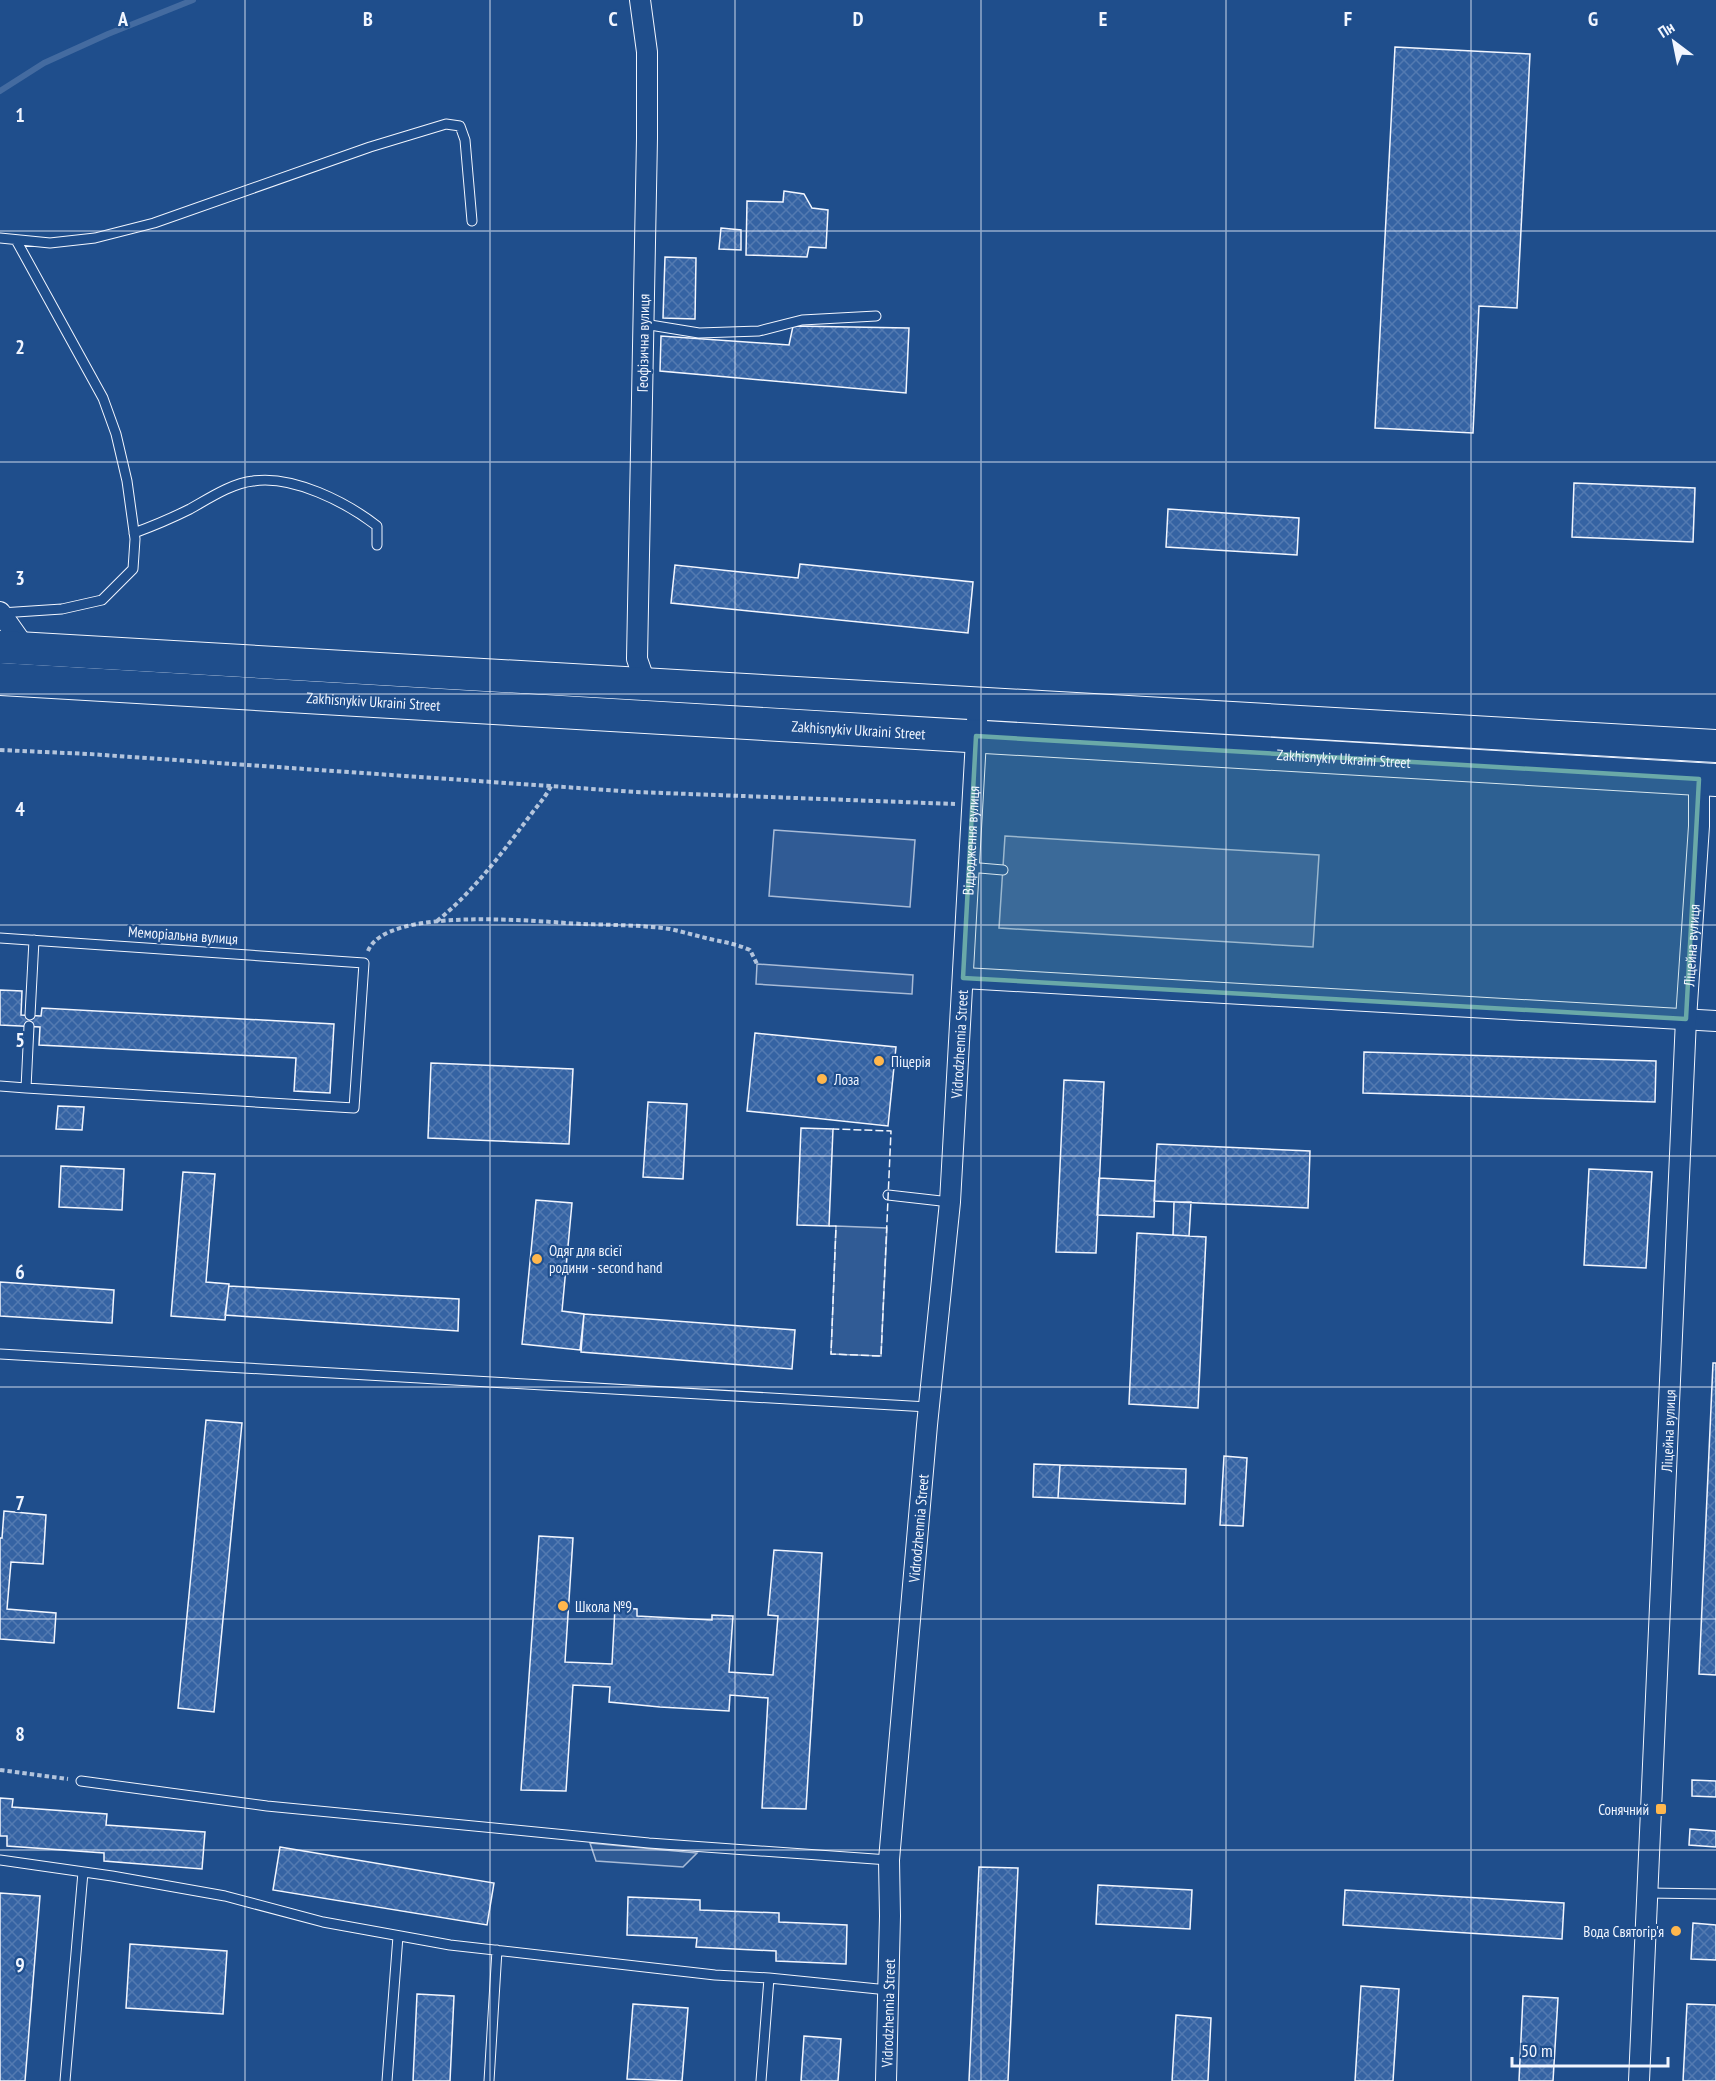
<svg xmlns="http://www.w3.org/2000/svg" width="1716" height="2081" font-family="'PT Sans Narrow',sans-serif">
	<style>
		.built { fill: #305b95; stroke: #a8bbd7; stroke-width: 1.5 }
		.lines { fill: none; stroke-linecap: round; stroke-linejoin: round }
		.stream { stroke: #446ba0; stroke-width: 6 }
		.building { fill: url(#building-cross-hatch); stroke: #f2f6ff; stroke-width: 1.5 }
		.service-casing { stroke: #f2f6ff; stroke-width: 11 }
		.minor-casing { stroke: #f2f6ff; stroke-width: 22 }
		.trunk-casing { stroke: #f2f6ff; stroke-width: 34 }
		.path { stroke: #b3c4dc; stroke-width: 4; stroke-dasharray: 4.5 3; stroke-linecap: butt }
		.service { stroke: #1f4e8c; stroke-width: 9 }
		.minor { stroke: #1f4e8c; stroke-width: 20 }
		.trunk { stroke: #1f4e8c; stroke-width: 32 }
		.fence { stroke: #f2f6ff; stroke-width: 1.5; stroke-dasharray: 8 3; stroke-linecap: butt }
		.marked { fill: #6aa9a8; fill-opacity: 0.2; stroke: #6aa9a8; stroke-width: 4.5; stroke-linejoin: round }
		.grid { fill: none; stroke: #f2f6ff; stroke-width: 1.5; stroke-opacity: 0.55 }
		.poi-dot { fill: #ffb74d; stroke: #1f4e8c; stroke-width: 2 }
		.labels { text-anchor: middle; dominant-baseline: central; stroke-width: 4.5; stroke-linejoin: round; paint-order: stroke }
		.street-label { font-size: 15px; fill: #f2f6ff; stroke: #1f4e8c }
		.poi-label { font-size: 15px; fill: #f2f6ff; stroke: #1f4e8c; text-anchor: start }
		.grid-label { font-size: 20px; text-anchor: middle; font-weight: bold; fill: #f2f6ff; stroke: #1f4e8c; stroke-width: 4.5; stroke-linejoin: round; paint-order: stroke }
	</style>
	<defs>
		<pattern id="building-cross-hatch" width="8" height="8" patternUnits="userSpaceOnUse" patternTransform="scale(1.5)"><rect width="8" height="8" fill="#3563a3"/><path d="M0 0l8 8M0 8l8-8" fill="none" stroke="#537ab1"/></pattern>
	</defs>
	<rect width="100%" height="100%" fill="#1f4e8c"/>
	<path class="built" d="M774 830 915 840 910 907 769 896Z
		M1005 836 1319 855 1313 947 999 928Z
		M757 964 913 975 912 994 756 984Z
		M836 1226 887 1228 881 1356 831 1354Z
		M590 1843 697 1853 683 1867 596 1861Z"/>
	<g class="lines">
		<path class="stream" d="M0 91 44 63 108 34 193 0"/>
	</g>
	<path class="building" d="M1395 47 1530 54 1517 308 1479 306 1473 433 1375 428Z
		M784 191 804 194 812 208 828 210 826 248 809 247 807 257 746 255 747 201 783 202Z
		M721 228 741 230V250L719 249Z
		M665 257 696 258 695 319 663 318Z
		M793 326 909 328 906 393 660 371 661 336 789 345Z
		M1574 483 1695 488 1693 542 1572 537Z
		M1168 509 1299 518 1297 555 1166 547Z
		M800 564 973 582 968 633 671 603 675 565 798 578Z
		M0 990 22 991 21 1015 41 1016 42 1008 334 1024 330 1093 294 1091 296 1058 39 1045 40 1027 0 1025Z
		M755 1033 896 1047 888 1126 747 1111Z
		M1364 1052 1656 1061 1655 1102 1363 1093Z
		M431 1063 573 1069 569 1144 428 1138Z
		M1064 1080 1104 1082 1096 1253 1056 1252Z
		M648 1102 687 1104 683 1179 643 1177Z
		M58 1106 84 1107 82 1130 56 1129Z
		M801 1128 833 1129 829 1226 797 1225Z
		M1157 1144 1310 1151 1308 1208 1154 1201Z
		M61 1166 124 1169 122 1210 59 1207Z
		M1589 1169 1652 1172 1646 1268 1584 1265Z
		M183 1172 215 1174 206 1282 229 1284 225 1320 171 1316Z
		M1099 1178 1155 1181 1154 1217 1097 1215Z
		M536 1200 572 1203 562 1311 584 1314 580 1350 522 1344Z
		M1174 1202H1191L1189 1236 1173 1235Z
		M1137 1233 1206 1237 1198 1408 1129 1404Z
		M0 1282 114 1290 112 1323 0 1316Z
		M229 1286 459 1299 458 1331 225 1315Z
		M584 1314 795 1330 792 1369 581 1352Z
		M1713 1363H1716V1675L1699 1674Z
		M206 1420 242 1423 214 1712 178 1708Z
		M1224 1456 1247 1458 1243 1526 1220 1525Z
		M1034 1464 1060 1465 1058 1498 1033 1497Z
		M1060 1465 1186 1469 1185 1504 1058 1498Z
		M4 1511 46 1515 43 1564 11 1562 7 1609 56 1613 54 1643 0 1639V1538H2Z
		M539 1536 573 1538 565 1662 612 1664 615 1607 637 1609V1616L712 1620V1615L733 1616 729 1672 773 1675 778 1616 768 1615 774 1550 822 1553 806 1809 762 1808 768 1698 730 1695 729 1711 660 1707 609 1702 610 1687 573 1685 566 1791 521 1790Z
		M1692 1780 1716 1781V1797L1692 1796Z
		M0 1798 13 1799 12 1807 107 1814 106 1825 205 1832 202 1869 104 1861V1853L7 1846V1836H0Z
		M1690 1829 1716 1831V1847L1689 1845Z
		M280 1847 494 1883 487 1925 273 1890Z
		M979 1867 1018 1868 1008 2081H969Z
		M1098 1885 1192 1890 1190 1929 1096 1924Z
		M1345 1890 1564 1903 1562 1939 1343 1925Z
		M0 1893 40 1896 25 2081H0Z
		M628 1897 700 1900V1910L779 1913V1922L847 1925 846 1964 776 1961V1951L696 1947 697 1938 627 1935Z
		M1693 1923 1716 1925V1960L1691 1959Z
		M130 1944 227 1951 223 2014 126 2008Z
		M1361 1986 1399 1989 1393 2081H1355Z
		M417 1994 454 1996 450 2081H413Z
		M1523 1996 1558 1998 1553 2081H1519Z
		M633 2004 688 2008 682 2081 627 2079Z
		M1687 2004 1716 2005V2081H1683Z
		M1176 2015 1211 2018 1208 2081H1172Z
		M804 2036 841 2039 838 2081H801Z"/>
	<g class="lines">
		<defs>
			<path id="service" d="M0 238 50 243 95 238 154 223 370 147 446 124 460 126 465 140 472 221
				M644 324 699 333 759 331 802 320 876 316
				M134 533C153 526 172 518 190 509 208 499 232 483 253 481 293 475 346 502 377 526V545
				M1 613 62 609 102 600 133 569 135 539 127 481 116 434 103 398 16 240
				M968 867 1003 870
				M0 938 364 963 354 1108 26 1088
				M30 1015 34 940
				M0 1086 26 1088 29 1026
				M888 1195 950 1202
				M0 1354 928 1407
				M81 1781 267 1806 649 1843 889 1860
				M0 1860 112 1876 225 1896 323 1922 450 1945 715 1975 769 1978 888 1990
				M1648 1893 1716 1894
				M65 2081 83 1872
				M387 2081 398 1936
				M489 2081 497 1950
				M761 2081 769 1978"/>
			<g id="minor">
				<path d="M640 0 647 52V138L637 659 646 685"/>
				<path d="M0 612 26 649"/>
				<path d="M963 978 1716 1021"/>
				<path id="s1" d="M886 2081 890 1916 889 1860 927 1425 950 1202 978 704"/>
				<path id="s2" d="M1639 2081 1686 1019 1699 826V779"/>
			</g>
			<g id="trunk">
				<path d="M0 647 1716 746"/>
				<path id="s3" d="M0 679 1716 780"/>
			</g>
		</defs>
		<use href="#service" class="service-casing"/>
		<use href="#minor" class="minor-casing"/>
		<use href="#trunk" class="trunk-casing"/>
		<path class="path" d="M0 750 89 754 636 792 955 804
			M437 921C473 892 502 853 529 817 537 806 545 798 551 786
			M368 951C386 905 541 922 583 924 612 925 641 925 670 929 684 932 697 936 710 939 724 942 736 944 750 950L757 964
			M0 1770 68 1779"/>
		<use href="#service" class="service"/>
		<use href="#minor" class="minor"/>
		<use href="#trunk" class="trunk"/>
		<path class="fence" d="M829 1226H836L831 1354 881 1356 891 1131 833 1129"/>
	</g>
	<path class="marked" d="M976 736 1699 779 1686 1019 963 978Z"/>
	<path class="grid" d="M245 0V2081M490 0V2081M735 0V2081M981 0V2081M1226 0V2081M1471 0V2081M0 231H1716M0 462H1716M0 694H1716M0 925H1716M0 1156H1716M0 1387H1716M0 1619H1716M0 1850H1716"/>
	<g class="poi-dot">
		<circle cx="879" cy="1061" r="6"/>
		<circle cx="822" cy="1079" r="6"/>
		<circle cx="537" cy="1259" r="6"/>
		<circle cx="563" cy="1606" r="6"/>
		<rect x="1655" y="1803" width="12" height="12" rx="3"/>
		<circle cx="1676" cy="1931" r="6"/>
	</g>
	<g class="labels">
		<g class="street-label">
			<text transform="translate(643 343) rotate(-89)">Геофізична вулиця</text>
			<text stroke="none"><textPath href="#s3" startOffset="374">Zakhisnykiv Ukraini Street</textPath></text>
			<text stroke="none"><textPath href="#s3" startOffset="860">Zakhisnykiv Ukraini Street</textPath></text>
			<text stroke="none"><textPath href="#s3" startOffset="1346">Zakhisnykiv Ukraini Street</textPath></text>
			<text stroke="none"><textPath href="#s1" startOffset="1244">Відродження вулиця</textPath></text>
			<text transform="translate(183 935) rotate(4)">Меморіальна вулиця</text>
			<text stroke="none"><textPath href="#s2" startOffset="1137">Ліцейна вулиця</textPath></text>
			<text stroke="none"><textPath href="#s1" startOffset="1040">Vidrodzhennia Street</textPath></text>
			<text stroke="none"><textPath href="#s2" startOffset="651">Ліцейна вулиця</textPath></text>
			<text stroke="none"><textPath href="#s1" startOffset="554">Vidrodzhennia Street</textPath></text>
			<text stroke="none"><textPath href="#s1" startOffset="68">Vidrodzhennia Street</textPath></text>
		</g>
		<g class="poi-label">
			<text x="891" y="1061">Піцерія</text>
			<text x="834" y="1079">Лоза</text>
			<text x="549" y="1250">Одяг для всієї<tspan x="549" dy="17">родини - second hand</tspan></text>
			<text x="575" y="1606">Школа №9</text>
			<text x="1649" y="1809" text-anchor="end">Сонячний</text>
			<text x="1664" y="1931" text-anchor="end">Вода Святогір'я</text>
		</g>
	</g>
	<g class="grid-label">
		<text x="123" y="26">A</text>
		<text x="368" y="26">B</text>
		<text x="613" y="26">C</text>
		<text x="858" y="26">D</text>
		<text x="1103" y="26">E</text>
		<text x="1348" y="26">F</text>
		<text x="1593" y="26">G</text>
		<text x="20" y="122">1</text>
		<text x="20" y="354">2</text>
		<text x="20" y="585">3</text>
		<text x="20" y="816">4</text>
		<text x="20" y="1047">5</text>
		<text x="20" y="1279">6</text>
		<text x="20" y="1510">7</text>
		<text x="20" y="1741">8</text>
		<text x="20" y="1972">9</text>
	</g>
	<g transform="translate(1674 42) rotate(328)" stroke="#1f4e8c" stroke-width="4.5" paint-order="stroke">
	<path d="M0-4.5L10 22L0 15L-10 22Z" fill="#f2f6ff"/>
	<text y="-9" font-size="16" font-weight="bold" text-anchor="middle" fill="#f2f6ff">Пн</text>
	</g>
	<path d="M1512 2057v9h156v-9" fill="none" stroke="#f2f6ff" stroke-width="3"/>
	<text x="1521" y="2057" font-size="18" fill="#f2f6ff" stroke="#1f4e8c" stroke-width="4.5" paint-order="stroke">50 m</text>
</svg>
